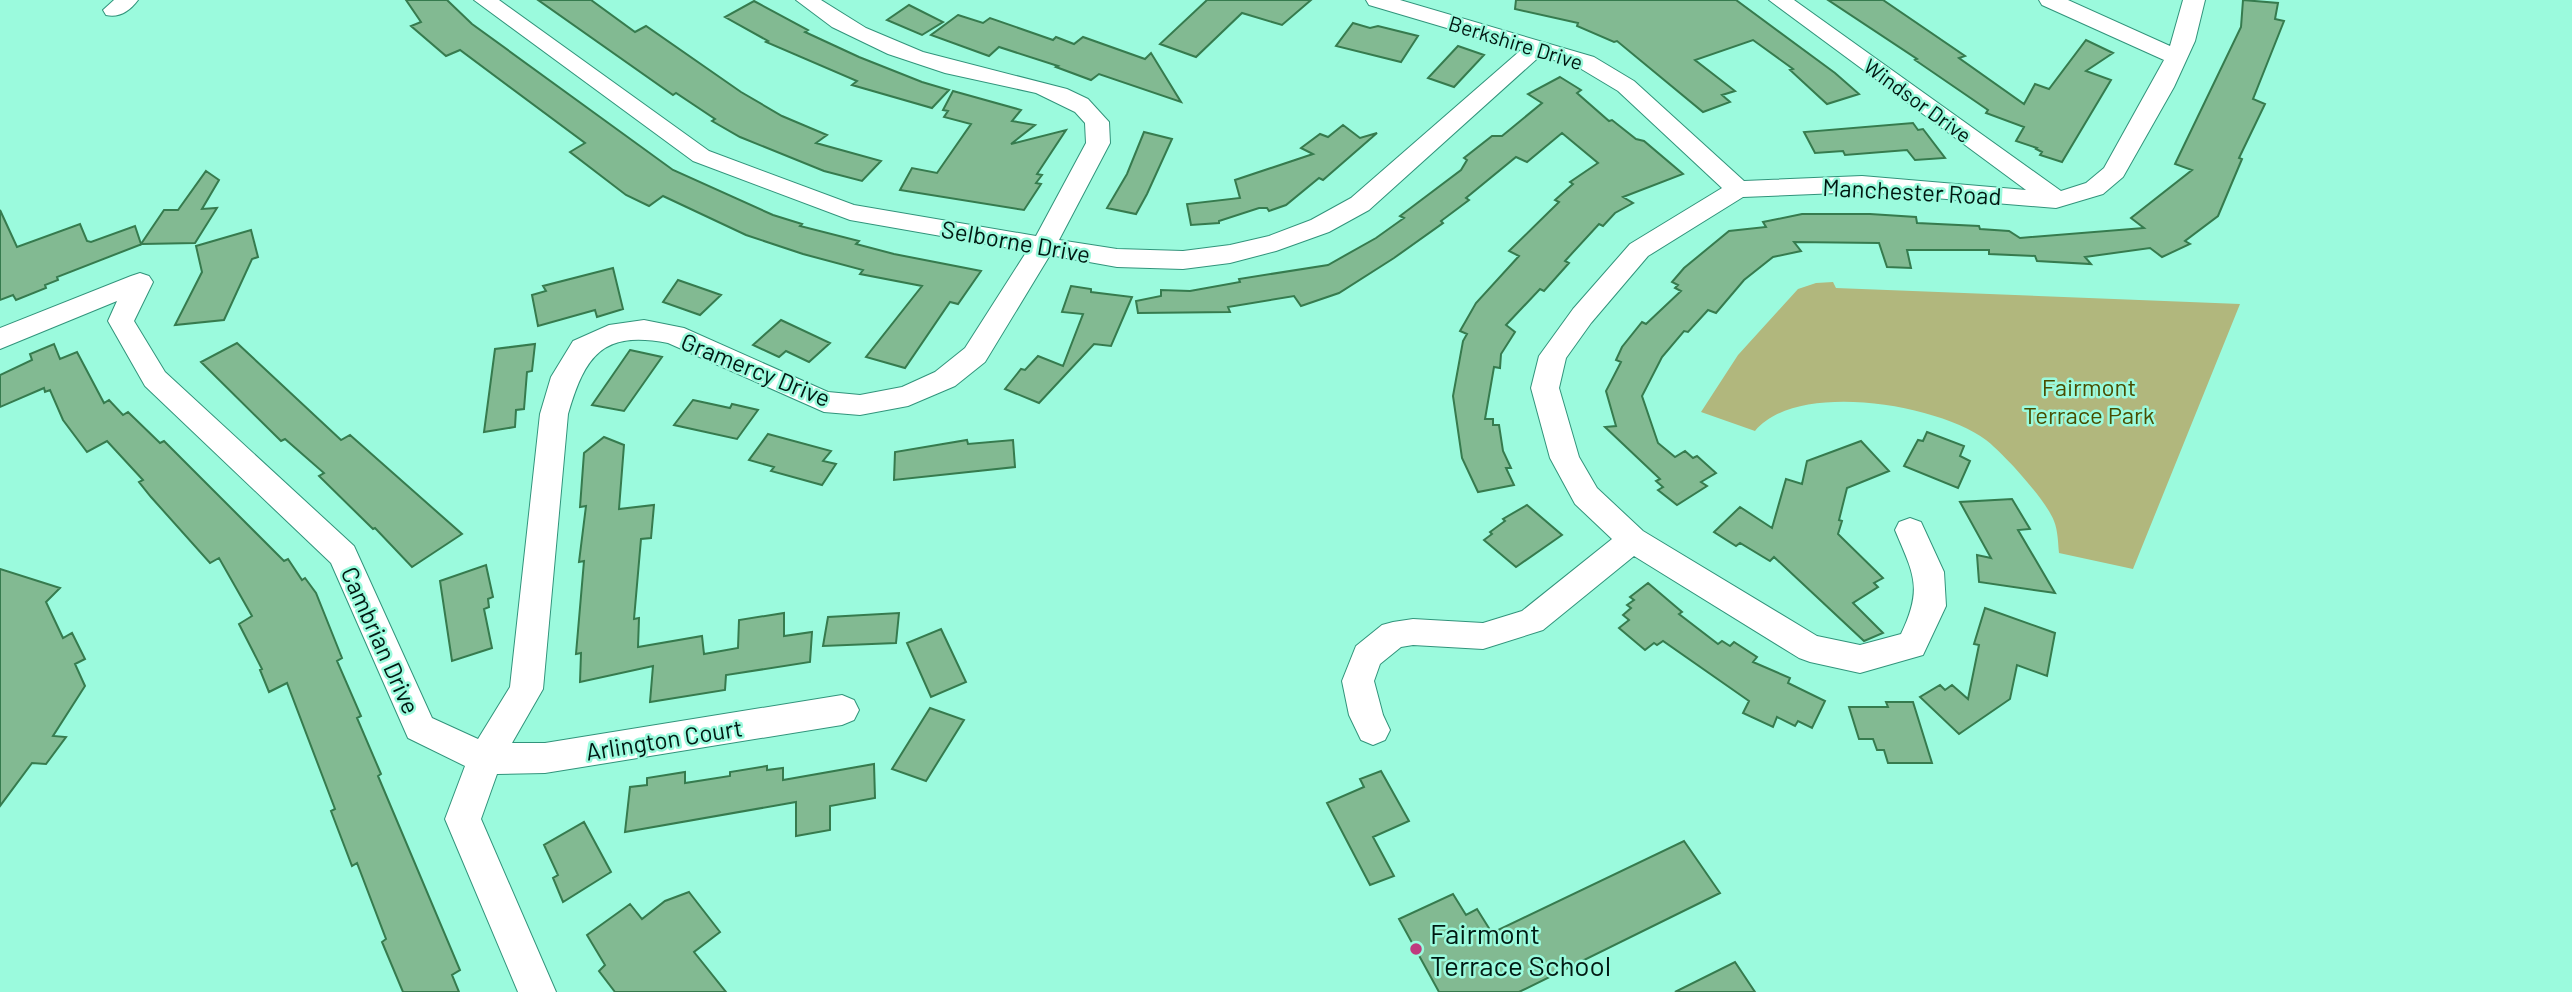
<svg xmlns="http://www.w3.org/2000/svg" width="2572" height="992" font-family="Barlow,sans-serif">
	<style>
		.green { fill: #b1b77d }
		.building { fill: #82ba92; stroke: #367b4e; stroke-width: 2 }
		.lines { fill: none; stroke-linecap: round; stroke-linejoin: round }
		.minor-casing { stroke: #31947b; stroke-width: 2 }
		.minor { fill: #fff; fill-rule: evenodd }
		.poi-dot { fill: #bf3a7e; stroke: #9bfadd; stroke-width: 2.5 }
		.labels { text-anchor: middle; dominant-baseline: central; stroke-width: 5; stroke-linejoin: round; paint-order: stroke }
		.far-street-label { font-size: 21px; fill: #001912; stroke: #9bfadd }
		.street-label { font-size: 24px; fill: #001912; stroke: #9bfadd }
		.park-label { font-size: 24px; fill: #494c00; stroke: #9bfadd }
		.near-poi-label { font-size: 28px; fill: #001912; stroke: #9bfadd; text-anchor: start }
	</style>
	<rect width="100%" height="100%" fill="#9bfadd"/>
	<path class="green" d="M1833 282 1836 288 2240 304 2133 569 2059 553C2058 543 2058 531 2054 521 2046 500 2004 454 1986 440 1938 404 1797 380 1755 431L1701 412 1738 355 1798 289 1816 283Z"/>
	<path class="building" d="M406 0H447L472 24 673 170 773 215 802 224 800 226 859 241 856 244 894 254 981 271 958 304 950 302 905 368 866 357 922 286 860 274 863 270 803 254 746 235 663 196 649 206 626 195 570 152 585 143 460 50 446 56 411 26 421 22Z
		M538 0H591L635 32 646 26 741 92 782 116 827 135 816 143 881 161 862 181 824 171 740 137 712 121 715 119 676 93 673 95Z
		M1207 0H1311L1282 25 1242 13 1196 57 1160 44Z
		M1516 0H1736L1835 73 1859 94 1827 104 1790 70 1793 69 1753 40 1695 60 1735 91 1722 95 1730 102 1703 112 1617 41 1614 42 1577 26 1578 23 1515 9Z
		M1828 0H1883L1965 56 1959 58 2024 104 2035 84 2049 89 2086 40 2113 53 2086 71 2111 80 2062 162 2040 155 2042 152 2036 149 2037 148 2016 141 2024 127 1986 113 1988 110 1915 60 1917 59Z
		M2243 0 2278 3 2275 19 2284 21 2253 99 2265 104 2239 158 2242 159 2231 185 2218 216 2185 241 2190 244 2162 257 2150 248 2085 257 2091 264 2037 261 2035 256 1989 254V250H1907L1911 268 1887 267 1879 243 1794 242 1801 251 1773 257 1744 280 1716 313 1708 310 1688 332 1684 331 1662 357 1642 396 1658 443 1675 457 1685 451 1693 458 1697 456 1716 473 1701 482 1707 486 1677 505 1658 490 1663 487 1656 481 1660 479 1605 427 1616 426 1606 391 1621 362 1616 360 1622 347 1642 322 1646 324 1681 291 1675 288 1678 285 1672 282 1684 268 1729 231 1766 227 1763 222 1802 214H1870L1916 217 1917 223 1979 226 1980 229 2009 231 2020 238 2144 228 2131 218 2192 170 2175 164 2241 27Z
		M754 1 808 30 805 32 859 57 922 82 949 90 932 108 852 85 857 81 766 42 768 41 725 17Z
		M909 5 943 22 922 35 887 20Z
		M958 15 983 23 990 18 1053 40 1056 37 1074 44 1083 37 1145 59 1151 53 1181 102 1099 74 1091 80 1056 67 1058 66 999 47 989 56 931 35Z
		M1353 23 1370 28 1378 26 1418 36 1401 62 1336 46Z
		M1458 46 1484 55 1454 87 1428 78Z
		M1560 77 1581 90 1577 93 1609 121 1612 120 1636 139 1644 141 1683 174 1623 197 1633 203 1615 213 1603 226 1599 224 1565 261 1569 263 1544 291 1540 289 1506 325 1515 332 1501 354 1500 368 1494 367 1485 419H1493V425H1499L1503 451 1511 468H1506L1514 485 1478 492 1462 458 1453 396 1463 341 1467 334 1460 331 1476 303 1519 256 1509 251 1559 202 1555 200 1573 184 1570 182 1598 163 1562 133 1527 162 1516 157 1466 198 1469 200 1441 221 1443 223 1394 258 1339 293 1301 306 1294 296 1228 307 1230 312 1138 313 1136 301 1161 296V290L1190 291 1240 282 1239 279 1328 265 1376 238 1404 218 1400 216 1461 170 1467 160 1464 158 1492 136H1502L1542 103 1528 94Z
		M953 91 1021 110 1012 121 1035 125 1011 144 1066 130 1037 174 1042 175 1036 183 1041 184 1024 210 900 190 912 168 937 173 971 124 944 117 948 111 943 110Z
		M1913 123 1918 130 1923 129 1945 158 1915 160 1907 150 1845 155 1843 151 1815 153 1804 132Z
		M1343 125 1360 138 1377 133 1323 180 1319 178 1286 205 1269 211 1267 208H1259L1219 221V223L1191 225 1187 204 1240 198 1235 180 1313 154 1301 148 1320 134 1328 137Z
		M1144 132 1172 139 1147 194 1136 214 1107 208 1127 174Z
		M206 171 219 180 202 209 217 208 195 243 142 244 57 277 58 280 45 285 46 288 16 300 13 295 0 300V210L17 247 80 224 87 241 91 242 135 226 141 244 164 210H178Z
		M251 230 258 257 252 259 224 320 175 325 202 272 196 246Z
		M613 268 623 309 597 317 595 310 538 326 532 295 546 291 543 286Z
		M678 280 721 295 700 315 663 302Z
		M1071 286 1091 289V292L1132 297 1111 346 1094 344 1039 403 1005 389 1021 369 1025 370 1038 356 1063 366 1083 314 1062 312Z
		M781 320 830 343 809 362 786 351 779 357 753 345Z
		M237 343 341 440 350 435 462 534 412 567 375 528 373 529 319 476 324 473 285 439 281 441 201 362Z
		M54 344 60 359 77 352 104 403 109 400 123 415 128 412 160 443 164 441 284 561 288 559 302 580 305 578 316 593 342 658 337 661 361 716 357 718 381 774 378 776 460 970 452 975 459 992H403L382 942 386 939 357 863 352 866 331 811 335 809 287 683 269 692 260 670 262 669 239 624 252 616 219 558 210 563 151 497 139 482 143 480 107 441 87 452 63 420 50 390 45 392 44 388 0 407V375L32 360 30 354Z
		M535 344 532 371 527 372 524 409 516 410 515 427 484 432 495 349Z
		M630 350 662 357 624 411 592 405Z
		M693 400 730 408 732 404 758 410 737 439 674 425Z
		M1927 432 1964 446 1960 456 1970 461 1958 488 1904 466 1918 440 1923 441Z
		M768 434 831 451 823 461 836 464 822 485 771 471 774 467 749 460Z
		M604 437 624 445 619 509 654 505 651 538 641 539 634 619 639 618 638 647 702 636 704 654 738 648 739 620 784 613V636L812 632 810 662 726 675 725 690 650 702 653 666 580 682 581 653 576 654 584 561 579 562 586 506 580 507 584 453Z
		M967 440 968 444 1013 440 1015 467 894 480 895 452Z
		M1861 441 1889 471 1847 488 1839 520 1842 521 1838 534 1883 578 1874 583 1878 587 1853 603 1883 633 1864 641 1774 557 1770 561 1740 543 1736 546 1714 532 1740 507 1772 528 1786 479 1802 484 1807 461Z
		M2012 499 2030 529 2018 530 2055 593 1979 582 1977 555 1991 558 1960 502Z
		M1527 505 1562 535 1516 567 1484 540 1492 534 1490 532 1505 521 1503 519Z
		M486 565 493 597 488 599 489 607 484 609 492 648 452 661 440 581Z
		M0 569 60 588 46 602 63 638 72 633 85 659 75 664 85 686 53 736 66 737 46 764 32 763 0 806Z
		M1648 583 1682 612 1679 614 1718 644 1722 641 1730 646 1734 642 1757 657 1753 662 1790 678 1788 683 1825 701 1812 728 1798 721 1795 726 1777 717 1773 727 1743 713 1749 701 1663 641 1657 645 1654 643 1645 650 1619 628 1629 620 1623 615 1631 608 1627 605 1634 600 1630 597Z
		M1985 608 2055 633 2047 676 2017 665 2010 699 1959 734 1920 697 1940 685 1945 690 1952 685 1968 699 1979 645 1974 644Z
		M899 613 896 643 823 646 828 617Z
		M941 629 966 682 931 697 907 643Z
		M1886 702H1913L1932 763H1888L1884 750H1877L1873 739H1859L1849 707H1888Z
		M930 708 964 720 926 781 892 769Z
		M874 764 875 798 830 806V830L796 836V802L625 832 630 787 647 785V778L685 772V783L730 776V772L767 766V770L783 768V780Z
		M1381 771 1409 821 1373 837 1394 876 1370 885 1327 803 1364 787 1360 779Z
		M584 822 611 872 563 902 553 878 558 875 544 845Z
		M1684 841 1720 893 1519 992H1439L1399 919 1453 894 1466 915 1477 909 1492 933Z
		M689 892 720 932 694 952 726 992H615L599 971 605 965 587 935 630 904 642 919 665 901Z
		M1735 962 1755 992H1675Z"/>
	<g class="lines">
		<defs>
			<path id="minor" d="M114 0H138C130 11 119 18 106 15L103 10Z
				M474 0H499L709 151 854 205 1036 236 1086 143 1085 123 1075 112 1036 93 945 73 888 54 832 27 796 0H821L866 28 923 52 1067 89 1088 99 1109 122 1110 143 1059 240 1117 249 1183 251 1230 245 1269 236 1311 220 1351 198 1521 50 1369 5 1366 0H1400L1594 57 1634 81 1744 181 1862 176 2026 190 1769 0H1794L2061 191 2086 183 2104 168 2164 60 2042 5 2039 0H2068L2170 46 2183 0H2205L2195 41 2174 87 2123 177 2103 194 2056 208 1862 192 1743 197 1648 256 1591 323 1566 358 1559 388 1579 457 1597 488 1643 531 1817 636 1860 645 1901 634C1923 588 1914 575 1895 530L1899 522 1910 518 1921 522 1944 572 1946 606 1923 655 1860 673 1810 662 1799 658 1634 556 1543 630 1483 649 1413 645 1401 647 1380 664 1374 681 1383 715 1390 730 1385 740 1373 745 1361 740 1349 715 1342 681 1356 646 1382 625 1393 622 1413 619 1483 623 1522 611 1612 539 1575 504 1550 458 1531 388 1539 356 1573 309 1630 244 1722 188 1618 91 1578 67 1540 56 1369 210 1329 232 1276 251 1230 263 1183 269 1117 267 1050 255 985 362 955 386 908 406 860 415 824 412 668 343C602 330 585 356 568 414L543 689 512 743H545L842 695 854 700 859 710 854 720 842 725 545 773 497 774 481 819 556 992H518L445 819 465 766 408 738 331 563 145 386 108 321 117 301 0 349V328L131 276 140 273 149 276 153 282 134 321 165 372 354 546 432 718 478 739 510 687 540 414 551 377 573 341 609 325 644 320 684 328 828 392 860 395 902 387 935 372 965 348 1027 251 850 220 693 161Z"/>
		</defs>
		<use href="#minor" class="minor-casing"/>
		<use href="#minor" class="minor"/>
	</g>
	<circle class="poi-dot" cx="1416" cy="949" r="7"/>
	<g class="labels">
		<g class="far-street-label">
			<text transform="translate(1516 42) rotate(17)">Berkshire Drive</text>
			<text transform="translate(1918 100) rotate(36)">Windsor Drive</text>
		</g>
		<g class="street-label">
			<text transform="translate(1912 191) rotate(3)">Manchester Road</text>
			<text transform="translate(1016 241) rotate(10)">Selborne Drive</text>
			<text transform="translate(756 369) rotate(22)">Gramercy Drive</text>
			<text transform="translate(381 640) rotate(66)">Cambrian Drive</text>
			<text transform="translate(664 739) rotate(-9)">Arlington Court</text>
		</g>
		<g class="park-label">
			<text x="2089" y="386">Fairmont<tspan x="2089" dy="28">Terrace Park</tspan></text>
		</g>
		<g class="near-poi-label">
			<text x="1430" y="933">Fairmont<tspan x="1430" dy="32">Terrace School</tspan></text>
		</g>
	</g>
</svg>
